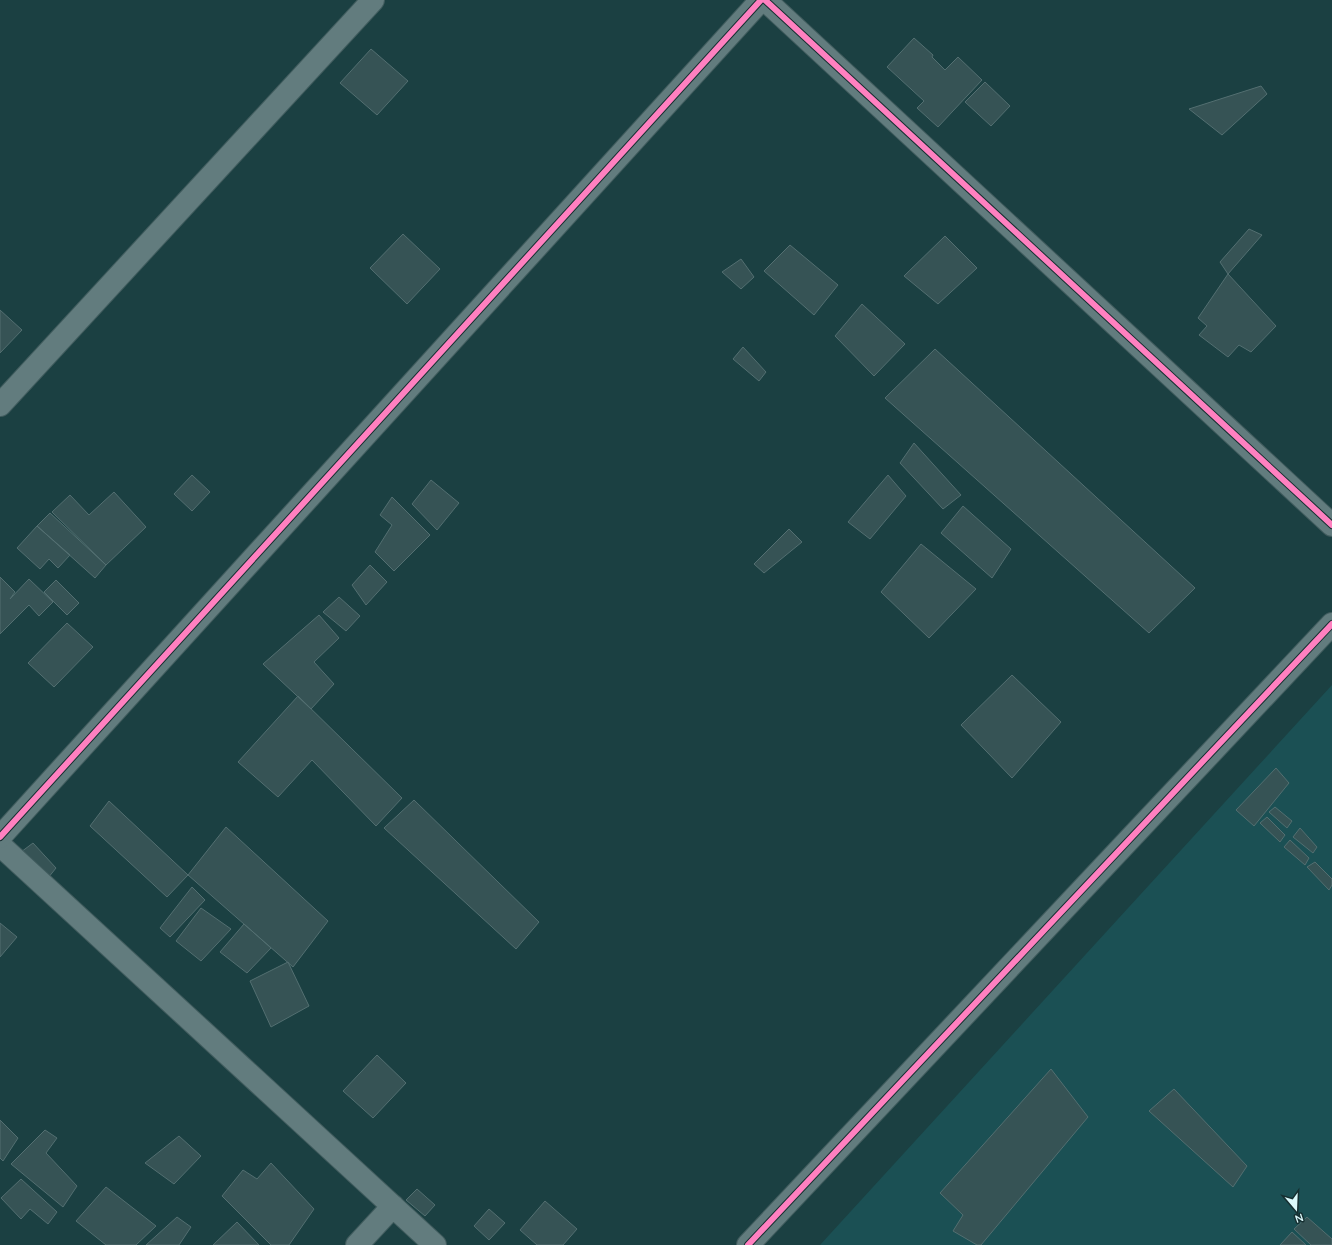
<svg xmlns="http://www.w3.org/2000/svg" width="1332" height="1245" font-family="Quicksand,sans-serif">
	<style>
		.built { fill: #1b5054 }
		.building { fill: #365355; stroke: #536f71 }
		.lines { fill: none; stroke-linecap: round; stroke-linejoin: round }
		.minor-casing { stroke: #415c5e; stroke-width: 24 }
		.tertiary-casing { stroke: #415c5e; stroke-width: 24 }
		.minor { stroke: #627c7e; stroke-width: 22 }
		.tertiary { stroke: #627c7e; stroke-width: 22 }
		.cycleway-casing { stroke: #162f31; stroke-width: 8 }
		.cycleway { stroke: #ff80c0; stroke-width: 6 }
	</style>
	<rect width="100%" height="100%" fill="#1b4042"/>
	<path class="built" d="M1332 685V1245H820Z"/>
	<path class="building" d="M914 38 933 55 932 57 945 70 958 57 982 80 938 127 917 108 924 101 887 67Z
		M371 49 408 81 377 115 340 83Z
		M985 82 1010 106 991 126 965 102Z
		M1261 86 1267 94 1222 135 1189 109Z
		M1249 229 1262 235 1228 274 1220 262Z
		M403 234 440 269 407 304 370 268Z
		M945 236 977 268 938 304 904 276Z
		M790 245 838 285 814 315 764 271Z
		M741 259 754 277 741 289 722 272Z
		M1228 274 1276 326 1251 352 1239 345 1228 357 1199 335 1207 326 1198 318Z
		M862 304 905 344 874 376 835 336Z
		M0 310 22 330 0 353Z
		M743 347 766 372 759 381 733 359Z
		M935 349 1195 588 1149 633 885 398Z
		M914 443 961 495 943 509 900 463Z
		M192 475 210 492 192 511 174 494Z
		M888 475 906 496 870 539 848 522Z
		M431 480 459 503 437 530 412 504Z
		M114 492 146 527 106 565 52 512 70 495 89 515Z
		M392 497 430 535 394 571 375 552 392 525 380 515Z
		M963 506 1011 549 992 578 941 533Z
		M50 513 106 565 95 578 37 526Z
		M37 526 70 555 58 568 49 559 40 569 17 548Z
		M789 529 802 542 764 573 754 564Z
		M921 544 976 589 929 638 881 592Z
		M370 565 387 582 366 605 352 585Z
		M0 577 15 592 10 599 29 579 53 602 39 616 29 605 0 634Z
		M56 580 79 603 67 615 44 592Z
		M339 597 360 616 346 631 323 612Z
		M319 615 339 638 314 662 334 684 311 709 263 664Z
		M67 623 93 647 54 687 28 663Z
		M1012 675 1061 722 1012 778 961 725Z
		M298 696 402 798 376 826 312 760 278 797 238 762Z
		M1276 768 1289 783 1254 826 1236 810Z
		M414 800 539 922 516 949 384 828Z
		M109 801 188 875 167 897 90 826Z
		M1275 807 1292 821 1287 828 1269 812Z
		M1267 817 1285 835 1280 842 1260 823Z
		M226 827 328 921 293 967 188 875Z
		M1300 828 1317 847 1313 853 1293 837Z
		M1290 840 1309 858 1305 865 1284 847Z
		M33 843 56 868 48 878 21 852Z
		M1315 862 1332 879V885L1329 890 1307 867Z
		M192 887 205 900 170 937 160 928Z
		M201 908 231 929 201 961 176 941Z
		M0 923 17 937 0 957Z
		M244 924 271 948 247 973 220 952Z
		M288 962 309 1006 271 1027 250 981Z
		M377 1055 406 1083 373 1118 343 1091Z
		M1051 1069 1088 1117 981 1245H977L953 1231 963 1215 940 1193Z
		M1174 1089 1247 1166 1233 1187 1149 1111Z
		M0 1120 18 1138 3 1161 0 1158Z
		M45 1130 57 1138 46 1153 77 1186 63 1207 11 1164Z
		M179 1136 201 1156 174 1184 145 1163Z
		M271 1163 314 1209 289 1245H271L222 1196 243 1170 257 1179Z
		M21 1179 57 1212 48 1224 30 1209 21 1219 1 1198Z
		M106 1187 156 1226 136 1245H106L76 1221Z
		M417 1189 435 1205 425 1216 406 1200Z
		M545 1201 577 1229 563 1245H537L520 1230Z
		M489 1209 505 1223 489 1240 474 1226Z
		M177 1217 191 1227 179 1245H146Z
		M1307 1217 1332 1239V1245H1311L1294 1229Z
		M237 1222 259 1245H213Z
		M1292 1232 1306 1245H1280Z"/>
	<g class="lines">
		<defs>
			<path id="minor" d="M765 0 1332 525
				M0 405 373 0
				M0 845 435 1245
				M357 1245 393 1206"/>
			<path id="tertiary" d="M0 837 761 0
				M748 1245 1332 624"/>
		</defs>
		<use href="#minor" class="minor-casing"/>
		<use href="#tertiary" class="tertiary-casing"/>
		<use href="#minor" class="minor"/>
		<use href="#tertiary" class="tertiary"/>
		<defs>
			<path id="cycleway" d="M765 0 1332 525
				M0 837 761 0
				M748 1245 1332 624"/>
		</defs>
		<use href="#cycleway" class="cycleway-casing"/>
		<use href="#cycleway" class="cycleway"/>
	</g>
	<g transform="translate(1296 1209) rotate(161)" stroke="#162f31" stroke-width="3" paint-order="stroke">
	<path d="M0-3L7 15L0 10L-7 15Z" fill="#dbf9fb"/>
	<text y="-6" font-size="11" font-weight="bold" text-anchor="middle" fill="#dbf9fb">N</text>
	</g>
</svg>
